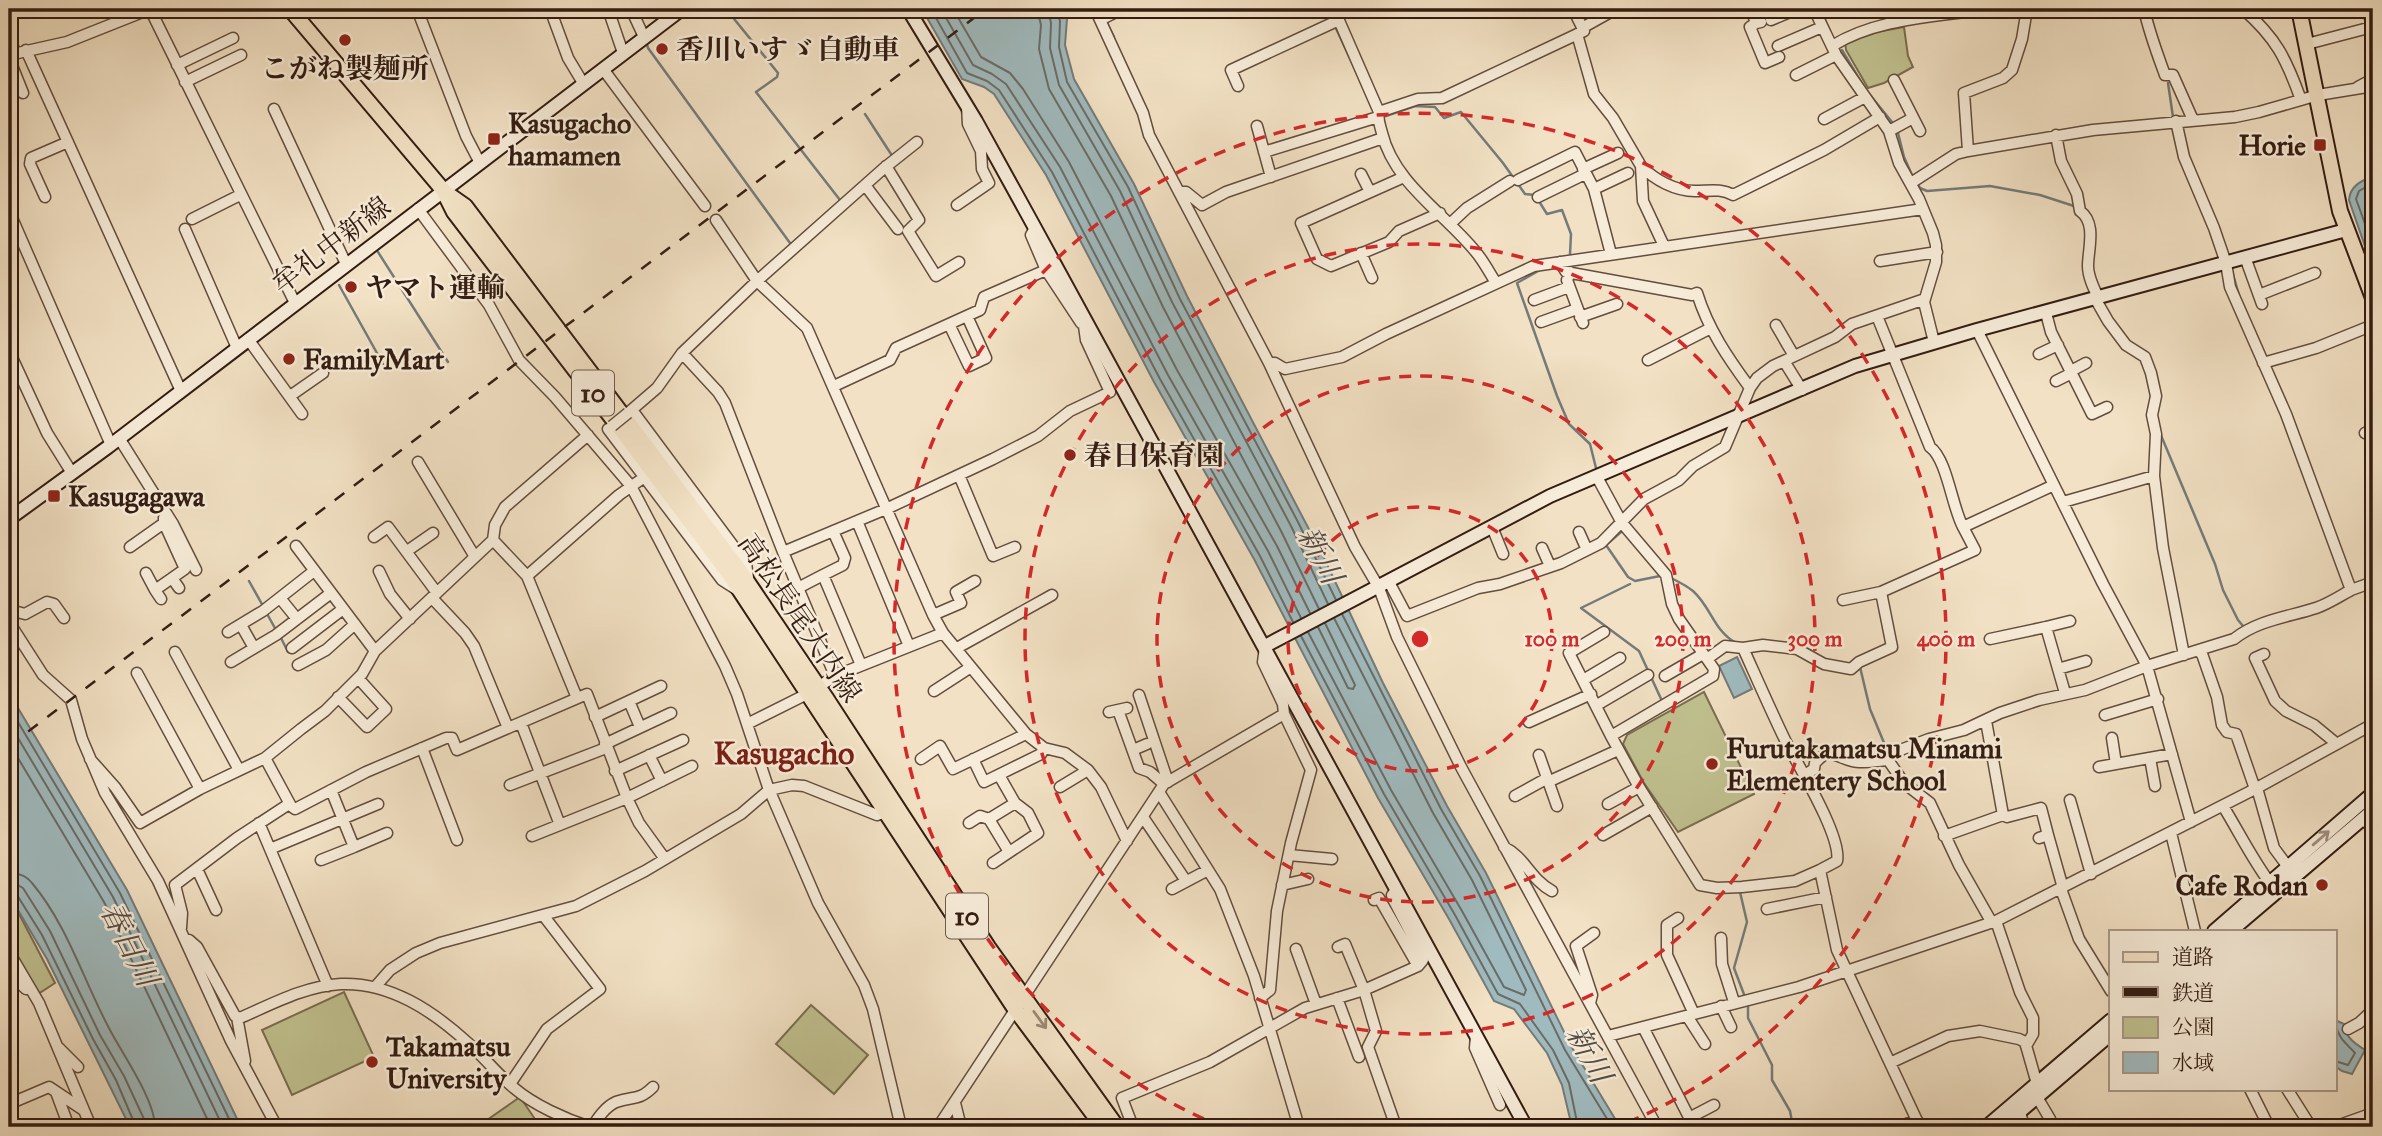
<svg xmlns="http://www.w3.org/2000/svg" width="2382" height="1136" font-family="'IM FELL Great Primer','Noto Serif JP',serif">
	<style>
		.green { fill: #c1c190; stroke: #7a6e51; stroke-width: 2 }
		.water { fill: #a0bbbf; stroke: #747b7a; stroke-width: 2 }
		.lines { fill: none; stroke-linecap: round; stroke-linejoin: round }
		.shore { stroke: #6a6c68; stroke-width: 2 }
		.stream { stroke: #747b7a; stroke-width: 2.5 }
		.street-casing { stroke: #634d3e; stroke-width: 13 }
		.secondary-casing { stroke: #331c12; stroke-width: 16 }
		.primary-casing { stroke: #331c12; stroke-width: 18 }
		.street { stroke: #f7ecd9; stroke-width: 10 }
		.secondary { stroke: #f7ecd9; stroke-width: 12 }
		.primary { stroke: #f2e1c4; stroke-width: 14 }
		.rail { stroke: #331c12; stroke-width: 2.5; stroke-dasharray: 12 12; stroke-linecap: butt }
		.street-bridge-casing { stroke: #634d3e; stroke-width: 13; stroke-linecap: butt }
		.street-bridge { stroke: #f7ecd9; stroke-width: 10 }
		.oneway { stroke: #9f8e7f }
		.oneway2 { stroke: #9c8874 }
		.ring { fill: none; stroke: #d62828; stroke-width: 3.5; stroke-dasharray: 12 9 }
		.poi-dot { fill: #8f2418; stroke: #f7ecd9; stroke-width: 2.5 }
		.labels { text-anchor: middle; dominant-baseline: central; stroke-width: 5; stroke-linejoin: round; paint-order: stroke }
		.shield { fill: #f7ecd9; stroke: #6e5a4e; stroke-width: 2 }
		.shield-label { font-size: 26px; font-weight: bold; fill: #331c12 }
		.poi-label { font-size: 28px; font-weight: bold; fill: #331c12; stroke: #f7ecd9; text-anchor: start }
		.street-label { font-size: 28px; fill: #331c12; stroke: #f7ecd9 }
		.water-label { font-size: 30px; font-style: italic; fill: #544c46; stroke: #f7ecd9 }
		.quarter-label { font-size: 32px; font-weight: bold; fill: #7a1f14; stroke: #f7ecd9 }
		.centre { fill: #d62828; stroke: #f7ecd9; stroke-width: 3.5 }
		.ring-label { font-size: 21px; text-anchor: middle; font-weight: bold; fill: #d62828; stroke: #f7ecd9; stroke-width: 5; stroke-linejoin: round; paint-order: stroke }
	</style>
	<rect width="100%" height="100%" fill="#f2e1c4"/>
	<filter id="stains"><feTurbulence type="fractalNoise" baseFrequency=".00286" numOctaves="4"/><feColorMatrix values="0 0 0 0 .2 0 0 0 0 .09 0 0 0 0 .02 0 0 0 .5 -.17"/></filter>
	<radialGradient id="worn" r=".72"><stop offset=".6" stop-color="#630" stop-opacity="0"/><stop offset="1" stop-color="#630" stop-opacity=".3"/></radialGradient>
	<path class="green" d="M1904 27 1908 56 1913 67 1884 83 1868 88 1846 50 1845 41 1865 34Z
		M1704 692 1754 794 1678 832 1644 783 1623 744 1627 735Z
		M9 900 14 911 17 910 55 983 38 994 9 947Z
		M344 992 374 1057 292 1095 262 1030Z
		M811 1005 868 1055 834 1094 776 1044Z
		M520 1097 539 1125 552 1117 559 1127H477Z"/>
	<path class="water" d="M922 9H1062L1067 19 1065 45 1074 79 1134 184 1187 296 1324 558 1383 683 1447 806 1486 873 1571 1046 1620 1127H1572L1562 1085 1547 1053 1514 1009 1494 1001 1449 919 1378 798 1254 559 1154 382 1046 175 994 94 984 87 962 79Z
		M2373 176V253H2372L2366 249 2349 200C2350 186 2361 181 2373 176Z
		M1737 657 1752 689 1734 698 1719 666Z
		M9 693 127 890 241 1127H130L47 959 9 895Z
		M2335 1020 2344 1024C2346 1038 2354 1043 2365 1050L2352 1074 2342 1071 2335 1066Z"/>
	<g class="lines">
		<path class="shore" d="M931 9 967 73 987 81 999 90 1052 172 1160 379 1260 556 1293 622
			M941 9 973 65 992 74 1006 84 1060 167 1168 375 1268 551 1301 618
			M953 9 981 57 1010 73 1023 89 1069 162 1177 370 1277 546 1310 613
			M1037 9 1041 25 1039 49 1049 89 1111 196 1163 307 1281 531 1319 609
			M1048 9 1051 23 1050 48 1059 85 1120 191 1172 302 1291 526 1328 604
			M1056 9 1060 21 1059 47 1067 82 1128 187 1180 299 1298 522 1336 600
			M2373 183 2359 191 2356 199 2373 246
			M1342 614 1441 809 1480 876 1565 1050 1612 1127
			M1318 627 1348 688 1353 689 1355 685 1325 623
			M1308 632 1391 790 1462 911 1504 987 1524 995 1526 990 1472 880 1433 813 1334 618
			M1301 636 1384 794 1455 915 1498 994 1520 1004 1553 1050 1569 1083 1578 1127
			M9 707 120 893 233 1127
			M9 723 113 897 223 1127
			M9 743 104 902 211 1127
			M9 872C18 873 26 875 32 883 68 926 84 982 110 1030 123 1055 155 1100 155 1127
			M9 883 16 884 23 888 50 931 100 1035 124 1076 144 1119 145 1127
			M9 892 17 895 42 935 93 1039 116 1080 136 1127
			M2335 1008C2337 1015 2334 1018 2336 1025 2338 1038 2347 1044 2355 1053L2348 1065 2335 1061"/>
		<path class="stream" d="M726 9 778 73 777 77 756 92 840 200
			M1327 9 1374 110
			M1820 9 1830 31
			M2149 9 2153 24
			M1106 21 1114 37
			M646 41 648 48 790 243
			M1842 50 1864 87
			M2168 83 2173 117
			M1870 95 1892 122
			M865 114 891 154
			M1382 115 1386 116 1415 106 1435 107 1444 118 1461 112 1503 163 1525 194 1535 195 1547 214 1562 210 1571 234 1570 254
			M1898 133 1904 157 1912 175
			M1918 184 1920 188 1927 191 1990 186 2040 195 2077 207
			M378 252 448 362
			M1540 270 1517 283 1557 396 1569 424 1590 444 1597 472
			M2232 271 2239 295
			M339 285 387 371
			M2160 433 2215 564 2223 590 2238 620 2243 626
			M1621 532 1606 545 1628 577 1635 581 1660 576
			M1673 579C1679 582 1687 586 1693 591 1711 607 1714 631 1736 643
			M249 581 263 606
			M1630 584 1581 608 1639 651 1662 701
			M266 612 276 630
			M280 636 288 652
			M1860 667 1870 709 1887 750
			M1740 892 1747 922 1734 968 1745 997
			M1748 1005V1018L1772 1065V1080L1790 1111 1793 1127"/>
		<defs>
			<path id="street" d="M417 9 466 136 480 163
				M550 9 568 58 583 83
				M608 9 623 53
				M631 9 644 37
				M1095 9 1143 113 1149 135 1269 363 1355 547 1379 588 1397 637 1461 767 1657 1127
				M1334 9 1379 112C1377 119 1380 125 1382 133 1394 183 1444 213 1475 251 1483 260 1489 272 1496 283
				M1751 9 1756 23 1761 22
				M1814 9 1836 55 1889 131 1899 163 1919 199 1933 233 1936 245V262L1924 302 1934 342
				M2144 9C2149 32 2157 53 2165 75H2173L2193 120
				M2243 9C2276 38 2286 58 2301 100
				M1100 20 1122 9
				M1771 20 1797 9
				M1756 23 1750 27 1765 63 1779 57
				M1582 28 1616 9
				M1577 34 1594 94 1613 118 1641 166
				M9 37 15 52
				M2307 44 2372 27 2368 9
				M1778 46 1822 27
				M1832 46C1877 18 1935 17 1986 9
				M26 50 181 391
				M9 55 67 42 150 9 295 303
				M9 58 23 93
				M177 65 233 38
				M603 69 705 206
				M1796 75 1836 55
				M1894 80 1920 131
				M185 82 241 55
				M1238 86 1231 70 1339 20
				M2358 87 2373 79
				M274 109 346 264
				M1379 112 1418 99 1442 98 1584 31 1573 9
				M1824 119 1865 97
				M2176 121 2184 157 2214 228 2226 263 2230 287 2286 414 2351 590C2340 596 2328 604 2316 608 2288 617 2258 620 2234 639L2147 666 2191 822
				M1257 126 1271 177
				M1889 131 1913 118
				M2056 135 2061 161 2077 194 2080 211C2097 223 2088 249 2088 266 2088 277 2094 289 2099 299
				M1968 151 1964 93 2003 78 2012 70 2022 39 2027 9
				M1264 152 1378 117
				M886 166 919 220 908 231 936 276 959 262
				M1583 169 1618 153
				M1361 174 1370 192
				M1404 177 1301 223 1317 259 1331 266 1389 242 1399 231 1440 213
				M1518 180 1575 152 1594 189 1611 254
				M1911 183 1956 154 1968 151 2093 130 2235 117 2259 112 2318 95 2373 86
				M865 185 898 229
				M1594 189 1628 173
				M1180 192H1186L1202 205 1226 192 1383 138
				M45 197 30 164 31 158 68 142
				M1538 197 1585 174
				M957 205 989 183 982 169 981 151 968 124 967 107
				M418 209 489 305 519 360 555 397 631 486 725 666 737 694 768 787 818 903 864 985 873 1009 901 1127
				M9 211 111 445
				M192 219 240 195
				M716 220 757 281 807 328 933 615 943 633 1026 734 1044 748 1065 753 1088 770 1101 787 1127 841
				M1451 223 1467 208 1510 181
				M1035 228 1031 235 1046 270
				M185 229 237 348
				M1664 246 1643 201 1641 166C1655 180 1675 191 1695 191 1709 191 1721 188 1733 195L1824 150 1880 117
				M1361 253 1372 278
				M2245 257 2262 304
				M1880 261 1937 252
				M1570 272 1567 280 1583 323
				M2259 295 2315 273
				M1534 300 1569 287
				M2096 300 2108 321 2126 345 2145 357 2151 373 2156 396 2152 415 2156 434 2154 476
				M2046 313 2051 332 2092 414 2107 407
				M1877 316 1930 447C1947 459 1952 507 1963 527
				M1580 317 1617 304
				M1541 322 1577 309
				M949 324 969 366 986 358 967 316
				M1776 325 1794 356
				M1977 330 2103 584 2147 666 2085 690 2039 700 2000 713 1964 730 1929 739 1890 754 1888 760 1904 783 1930 803 1959 865 1992 923
				M248 339 302 414
				M9 351 47 433 72 473
				M682 353 718 392 725 403 783 552 835 676
				M2039 354 2058 345
				M1648 360 1711 328
				M1784 361 1802 390
				M1269 363H1275L1285 369 1342 357 1386 334 1534 266 1923 209
				M2263 363 2316 348 2373 325
				M2071 371 2086 363
				M2056 381 2072 373
				M834 386 890 360 896 348 980 310 984 297 1046 270 1081 323
				M1750 388 1757 378 1773 366 1835 337 1852 324 1925 299
				M290 396 323 373
				M632 410 746 563 748 578
				M628 413 657 388 682 353 757 281 883 169 917 142
				M608 429 722 580 736 589
				M2365 433 2373 429
				M119 438 173 524 196 570
				M418 462 475 557
				M959 475 993 556 1015 547
				M1597 477 1622 523 1666 575 1672 604 1679 619 1714 669 1713 676 1611 736 1639 787 1700 885 1717 888 1742 887 1795 881 1820 870 1837 950 1920 1127
				M2063 502 2154 476 2163 548 2184 655
				M857 521 909 646
				M1492 527 1503 554
				M833 531 845 558 843 565 823 575 861 665
				M1579 532 1587 550
				M374 537 388 527 437 593
				M493 540 527 576 577 698
				M296 546 375 651
				M130 547 164 523V518
				M1542 548 1550 566
				M407 551 433 533
				M783 552 886 509 993 459 1038 436 1070 411 1110 392 1086 340 1084 326 1087 325
				M379 571 390 594 410 619
				M146 573 155 590 185 569 164 523
				M527 576 619 495 646 476
				M172 578 179 588
				M1389 582 1407 616 1478 588 1500 584 1561 563 1601 543 1644 499 1679 480 1693 466 1725 447 1750 388C1728 358 1708 329 1697 293L1692 295 1566 272 1560 262
				M798 588 823 575
				M155 590 161 599
				M2351 590 2373 582
				M1881 592 1975 550 1963 527 2054 485
				M280 598 297 619
				M432 598 465 633 474 646 508 728
				M9 603 14 611 25 614 47 602 54 604 64 618
				M933 615 961 603 956 592 975 581
				M9 622 43 675 71 700 82 739 105 793 158 881 231 1041 277 1127
				M241 625 254 648
				M2046 627 2070 621
				M228 632 263 611 314 571
				M1604 632 1569 653 1611 736
				M1990 639 2046 627 2065 693
				M292 648 343 609
				M957 648 1052 595
				M1743 648 1763 645 1797 649 1824 664 1851 669 1859 662 1892 647 1881 592 1843 600
				M2198 651 2202 654 2217 697 2222 725 2227 732 2236 734 2255 789
				M175 652 239 770
				M2264 654 2255 658 2275 701 2286 711 2314 725 2337 744
				M1707 659 1725 646 1743 648C1757 679 1771 711 1786 742 1799 767 1842 837 1837 861L1820 870
				M231 662 276 635 331 593
				M298 665 326 650 355 624
				M2058 669 2086 661
				M137 673 200 789
				M1665 676 1703 654
				M1583 680 1620 658
				M934 691 971 667
				M1139 695 1168 782
				M338 697 367 727 386 709 358 678
				M629 701 640 727
				M1597 705 1648 675
				M1118 710 1139 768 1150 772 1164 784
				M1109 712 1127 708
				M2105 715 2158 699
				M595 717 661 686
				M1529 722 1591 694
				M521 723 560 825
				M747 724 809 693 835 676 943 633
				M2112 738 2116 764
				M605 744 671 713
				M422 748 457 840
				M1133 750 1147 744
				M649 755 662 781
				M1539 755 1557 806
				M265 758 291 806 295 809 366 772 446 738H452L457 750 587 694 627 798 639 823 665 859
				M2150 758 2155 786
				M90 759 115 787 140 823 200 789 265 758 301 729 325 711 362 674 375 651 493 540 495 525 505 507 588 435
				M921 759 940 746 953 769 1026 734
				M973 759 984 782 1041 754 1044 748
				M2099 767 2172 754
				M615 771 683 740
				M1805 775 1814 769 1815 763C1830 746 1835 757 1852 761 1862 764 1877 761 1888 760
				M510 785 606 748
				M1060 787 1088 770
				M2257 788 2274 848 2288 867
				M331 790 354 847 387 833
				M1159 792 1220 889 1254 976 1299 1127
				M1515 796 1544 780 1550 781 1618 750
				M2070 800 2091 874
				M1608 804 1639 787
				M2223 806C2239 832 2252 859 2270 883
				M2003 815 2007 817 2041 808 2048 835
				M1143 817 1186 881
				M989 819 1009 852
				M2363 819 2373 829
				M259 823 328 986
				M969 823 980 816 989 819 1015 803
				M2171 833 2195 931
				M1603 835 1652 807
				M532 836 627 798 692 766
				M1944 836 2003 815 1986 721
				M2039 838 2048 835 2063 888
				M1504 847C1525 857 1530 879 1552 891
				M270 849 378 804
				M1289 855 1332 859
				M321 860 354 847
				M993 863 1038 833 1028 813 1015 803 999 775
				M197 869 216 910
				M1282 885 1308 879
				M1172 889 1208 870
				M2061 889 2079 939 2111 991
				M1374 900 1379 898 1418 966
				M1767 909 1826 897
				M1678 918 1667 925V955L1694 1014
				M1996 921 2020 992 2033 1018V1034L2026 1046
				M181 928 182 913 175 885 237 838 289 804
				M1721 938 1722 964 1734 1002
				M189 940 197 947 235 1016 240 1018C272 1004 305 986 341 984 390 982 433 1011 468 1043 484 1057 498 1075 514 1088 534 1105 565 1119 590 1127
				M1338 947 1345 944 1364 990 1376 1031 1368 1047 1396 1127
				M1296 949 1316 1004
				M9 952 39 1003 91 1127
				M9 973 26 989
				M376 986 390 970 416 953 440 943 576 906 645 871 741 814 769 790 792 785 804 786 877 815 886 812
				M1260 998 1270 990 1277 911 1291 843 1311 770 1284 714
				M1337 998 1359 1057
				M1590 1003 1592 995 1576 946 1594 933
				M1721 1006 1731 1027
				M1687 1016 1705 1044
				M237 1017 245 1061
				M1643 1027 1694 1127
				M2348 1029 2359 1023 2373 1010
				M1476 1036 1475 1048 1500 1105
				M1608 1036 1799 987 1996 921 2255 789 2373 724
				M59 1048 78 1067
				M1890 1063 1948 1036 1980 1031 2019 1039 2025 1042 2037 1084
				M9 1072V1076
				M510 1084 547 1029 600 989 543 915
				M2250 1089 2269 1127
				M2287 1089 2311 1127
				M56 1092 69 1127
				M2037 1097 2050 1119 2052 1127
				M955 1103 961 1127
				M9 1104 49 1087 82 1109
				M2020 1112 2024 1127
				M1689 1118 1714 1105
				M592 1127C598 1118 605 1107 616 1102 633 1096 639 1101 653 1087
				M938 1127 1164 784 1284 714 1283 704 1263 662 1265 647
				M1133 1127 1122 1098 1210 1062 1305 1008 1364 990 1418 966 1423 960 1421 953 1393 899 1392 895 1396 890
				M1898 1127 1917 1120
				M2334 1127 2373 1113"/>
			<path id="secondary" d="M908 9 976 121 1035 228 1526 1127
				M9 519 108 447 682 9
				M1265 646 1550 496 1855 366 1977 330 2346 230
				M2214 931 2373 793
				M2231 931 2373 810
				M1986 1127 2111 1020
				M2002 1127 2111 1034"/>
			<path id="primary" d="M290 9 443 190 454 212 625 435 729 574 1015 1009 1103 1127
				M2299 9 2340 211 2373 298
				M445 192 465 206 738 568 826 698 988 947 1117 1127"/>
		</defs>
		<use href="#street" class="street-casing"/>
		<use href="#secondary" class="secondary-casing"/>
		<use href="#primary" class="primary-casing"/>
		<use href="#street" class="street"/>
		<use href="#secondary" class="secondary"/>
		<use href="#primary" class="primary"/>
		<path class="rail" d="M9 746 986 9"/>
		<defs>
			<path id="street-bridge" d="M612 426 628 413"/>
		</defs>
		<use href="#street-bridge" class="street-bridge-casing"/>
		<use href="#street-bridge" class="street-bridge"/>
	</g>
	<defs><path id="oneway-shaft" d="M-6 0H5M1.5-3L5.5 0L1.5 3" fill="none" stroke-width="1.6" stroke-linecap="round" stroke-linejoin="round" transform="scale(1.75)"/></defs>
	<use class="oneway" href="#oneway-shaft" transform="translate(2321 838) rotate(-41)"/>
	<use class="oneway2" href="#oneway-shaft" transform="translate(1040 1020) rotate(54)"/>
	<g class="ring">
		<circle cx="1420" cy="639" r="132"/>
		<circle cx="1420" cy="639" r="263"/>
		<circle cx="1420" cy="639" r="395"/>
		<path d="M1223 1127A526 526 0 1 1 1617 1127"/>
	</g>
	<g class="poi-dot">
		<circle cx="345" cy="40" r="7"/>
		<circle cx="662" cy="49" r="7"/>
		<rect x="487" y="132" width="14" height="14" rx="3.5"/>
		<rect x="2313" y="138" width="14" height="14" rx="3.5"/>
		<circle cx="351" cy="287" r="7"/>
		<circle cx="289" cy="359" r="7"/>
		<circle cx="1070" cy="455" r="7"/>
		<rect x="47" y="489" width="14" height="14" rx="3.5"/>
		<circle cx="1712" cy="764" r="7"/>
		<circle cx="2322" cy="885" r="7"/>
		<circle cx="372" cy="1062" r="7"/>
	</g>
	<g class="labels">
		<g class="shield">
			<rect x="572" y="370.5" width="42" height="45" rx="5"/>
			<rect x="946" y="893.5" width="42" height="45" rx="5"/>
		</g>
		<g class="shield-label">
			<text x="593" y="393">10</text>
			<text x="967" y="916">10</text>
		</g>
		<g class="poi-label">
			<text x="676" y="49">香川いすゞ自動車</text>
			<text x="345" y="68" text-anchor="middle">こがね製麺所</text>
			<text x="508" y="123">Kasugacho<tspan x="508" dy="32">hamamen</tspan></text>
			<text x="2306" y="145" text-anchor="end">Horie</text>
			<text x="365" y="287">ヤマト運輸</text>
			<text x="303" y="359">FamilyMart</text>
			<text x="1084" y="455">春日保育園</text>
			<text x="68" y="496">Kasugagawa</text>
			<text x="1726" y="748">Furutakamatsu Minami<tspan x="1726" dy="32">Elementery School</tspan></text>
			<text x="2308" y="885" text-anchor="end">Cafe Rodan</text>
			<text x="386" y="1046">Takamatsu<tspan x="386" dy="32">University</tspan></text>
		</g>
		<g class="street-label">
			<text transform="translate(331 245) rotate(-37)">牟礼中新線</text>
			<text transform="translate(800 618) rotate(56)">高松長尾大内線</text>
		</g>
		<g class="water-label">
			<text transform="translate(1320 555) rotate(62)">新川</text>
			<text transform="translate(129 944) rotate(63)">春日川</text>
			<text transform="translate(1589 1054) rotate(62)">新川</text>
		</g>
		<g class="quarter-label">
			<text x="784" y="753">Kasugacho</text>
		</g>
	</g>
	<circle cx="1420" cy="639" r="10" class="centre"/>
	<g class="ring-label">
		<text x="1552" y="646">100 m</text>
		<text x="1683" y="646">200 m</text>
		<text x="1815" y="646">300 m</text>
		<text x="1946" y="646">400 m</text>
	</g>
	<rect width="2382" height="1136" fill="none" stroke="#f2e1c4" stroke-width="35"/>
	<rect x="10" y="10" width="2361" height="1115" fill="none" stroke="#331c12" stroke-width="3.5"/>
	<rect x="18" y="18" width="2347" height="1101" fill="none" stroke="#331c12" stroke-width="2"/>
	<rect x="2109" y="930" width="228" height="161" fill="#f7ecd9" stroke="#a99989" stroke-width="2"/>
	<rect x="2123" y="952" width="35" height="10" fill="#f2e1c4" stroke="#a99989" stroke-width="2"/>
	<text x="2172" y="964" font-size="21" fill="#331c12">道路</text>
	<rect x="2123" y="987" width="35" height="10" fill="#331c12" stroke="#a99989" stroke-width="2"/>
	<text x="2172" y="1000" font-size="21" fill="#331c12">鉄道</text>
	<rect x="2123" y="1017" width="35" height="21" fill="#c1c190" stroke="#a99989" stroke-width="2"/>
	<text x="2172" y="1034" font-size="21" fill="#331c12">公園</text>
	<rect x="2123" y="1052" width="35" height="21" fill="#a0bbbf" stroke="#a99989" stroke-width="2"/>
	<text x="2172" y="1070" font-size="21" fill="#331c12">水域</text>
	<rect width="100%" height="100%" filter="url(#stains)"/>
	<rect width="100%" height="100%" fill="url(#worn)"/>
</svg>
